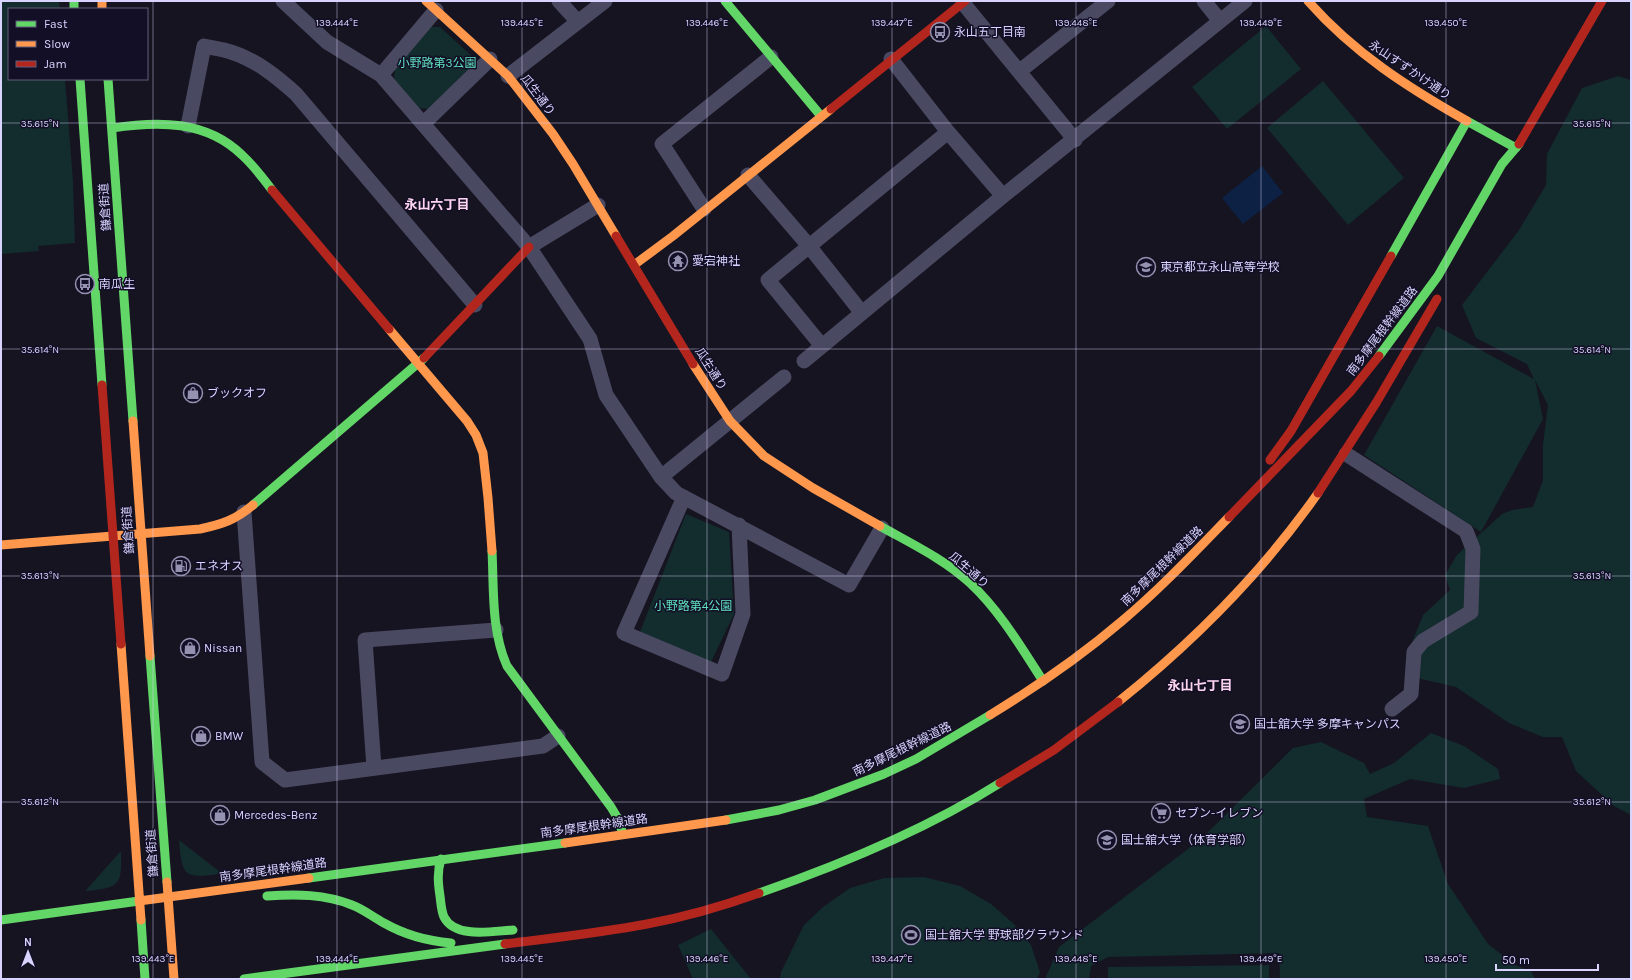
<svg xmlns="http://www.w3.org/2000/svg" width="1632" height="980" font-family="Karla,'Noto Sans JP',sans-serif">
	<style>
		.green { fill: #132c2d }
		.water { fill: #0d2144 }
		.lines { fill: none; stroke-linecap: round; stroke-linejoin: round }
		.street { stroke: #4a4962; stroke-width: 15 }
		.fast { stroke: #63d668; stroke-width: 9 }
		.slow { stroke: #ff974d; stroke-width: 9 }
		.jam { stroke: #b3261e; stroke-width: 9 }
		.ticks { fill: none; stroke: #d9d4ff; stroke-width: 1; stroke-opacity: 0.45 }
		.labels { text-anchor: middle; dominant-baseline: central; stroke-width: 3; stroke-linejoin: round; paint-order: stroke }
		.poi-label { font-size: 12px; fill: #d9d4ff; stroke: #130f26; text-anchor: start }
		.park-label { font-size: 12px; fill: #5fe0c0; stroke: #130f26 }
		.street-label { font-size: 12px; fill: #d9d4ff; stroke: #130f26 }
		.neighbourhood-label { font-size: 13px; font-weight: bold; fill: #ffd6f0; stroke: #130f26 }
		.ticks-label { font-size: 10px; text-anchor: middle; fill: #d9d4ff; stroke: #130f26; stroke-width: 3; stroke-linejoin: round; paint-order: stroke }
	</style>
	<rect width="100%" height="100%" fill="#161421"/>
	<path class="green" d="M1 1H59L60 9H9V79H65L73 181 75 243 38 246 39 251 1 254Z
		M1266 26 1301 69 1227 129 1192 87Z
		M431 27H440L473 57 472 68 430 109 419 108 394 79 395 69Z
		M1618 76 1631 80V815L1614 806 1576 771 1562 737H1543L1509 723 1456 687 1417 678 1411 645 1423 615 1450 590 1445 575 1457 555 1502 514 1512 510 1533 507 1543 480V444L1548 405 1535 380 1543 419 1481 532 1364 455 1437 326 1534 379 1527 364 1476 338 1462 305 1519 230 1546 185 1547 154 1582 88Z
		M1323 81 1404 178 1348 225 1267 128Z
		M686 514 729 532 734 614 711 662 640 632Z
		M1431 733 1464 746 1498 769 1500 779 1464 788 1410 779 1364 799 1367 817 1428 826 1448 884 1488 944 1515 965 1531 971 1535 979H1280L1279 953 1108 957 1091 966 1089 979H1045L1059 947 1201 839 1293 748 1321 742 1364 763 1370 774 1394 763Z
		M179 840 220 872 219 874C183 879 182 875 179 840Z
		M120 852H121C122 885 120 888 86 891V890Z
		M924 877 960 886 991 904 1014 924 1031 945 1040 972 1037 979H780L781 972 804 925 823 907 850 888 884 878Z
		M711 929 751 979H693L678 945Z
		M1269 965V979H1108V967Z"/>
	<path class="water" d="M1262 166 1283 193 1243 224 1222 198Z"/>
	<g class="lines">
		<path class="street" d="M283 1 327 42 381 75 529 247 590 339 606 395 661 477 676 493 849 585 882 528
			M559 1 578 22
			M1204 1 1220 21
			M963 3 1075 140
			M891 59 948 132 1003 196
			M1020 71 1108 1
			M381 75 436 10
			M508 76 605 1
			M423 124 490 59
			M188 126 204 46C213 48 223 49 231 52 256 60 276 76 296 94L475 305
			M748 175 809 246 862 313
			M704 209 662 144 771 57
			M529 247 598 205
			M822 346 768 280 948 132
			M804 361 1003 196 1245 1
			M1346 454 1466 531 1473 549 1471 612 1423 641 1414 652 1411 694 1392 709
			M661 477 784 377
			M684 497 624 633 722 674 743 614 739 525
			M244 512 262 762 285 780 543 746 558 736
			M374 768 365 640 496 630"/>
		<path class="fast" d="M74 1V9
			M725 1 821 116
			M80 79 102 385
			M108 79 133 421
			M112 128C158 121 206 120 242 155 253 165 263 178 272 190
			M1391 256 1467 121 1516 148
			M1379 356 1438 276 1502 164 1519 144
			M253 505 424 358
			M880 526C910 543 944 559 970 583 1000 611 1021 647 1043 681
			M492 551C494 589 491 630 507 666L611 807 617 817 623 834
			M150 656 167 882
			M726 820 779 810 815 800 884 774 916 759 990 715
			M441 859C437 872 438 883 440 896 441 903 441 910 444 917 455 939 493 931 513 930
			M309 878 565 843
			M759 893C840 865 927 829 1000 783
			M267 896C296 894 325 894 352 905 363 909 373 917 384 923 405 935 427 941 451 943
			M1 920 139 901
			M141 920 145 979
			M244 979 505 944"/>
		<path class="slow" d="M102 1V9
			M426 1 508 76 553 134 573 164 616 236
			M1308 1C1354 53 1407 87 1467 121
			M634 265 673 236 831 109
			M389 329 467 421 476 435 483 453 488 498 492 551
			M693 364 730 421 764 456 813 488 880 526
			M133 421 150 656
			M1 545 200 529C223 524 235 520 253 505
			M121 644 141 920
			M1118 702C1194 641 1262 573 1318 493
			M990 715C1036 687 1081 656 1122 621 1160 589 1194 553 1229 517
			M565 843 726 820
			M167 882 174 979
			M139 901 309 878"/>
		<path class="jam" d="M831 109 965 1
			M1519 144 1602 1
			M272 190 389 329
			M616 236 693 364
			M424 358 529 247
			M102 385 121 644
			M1270 460 1291 431 1391 256
			M1318 493 1376 403 1437 299
			M1229 517 1351 391 1379 356
			M1000 783 1054 750 1118 702
			M505 944C552 938 600 933 647 924 685 917 723 906 759 893"/>
	</g>
	<path class="ticks" d="M153 1V979M337 1V979M522 1V979M707 1V979M892 1V979M1076 1V979M1261 1V979M1446 1V979M1631 1V979M1 123H1631M1 349H1631M1 576H1631M1 802H1631"/>
	<defs>
		<symbol id="bus-ring" viewBox="-11 -11 22 22"><circle r="9.5" fill="#130f26" stroke="#9591b1" stroke-width="1.5"/><path d="M-5-6H5V4H4V6H2V4H-2V6H-4V4H-5ZM-3.5-4V0h7V-4ZM-3.5 1.2v1.5H-2V1.2ZM2 1.2v1.5H3.5V1.2Z" fill="#9591b1"/></symbol>
		<symbol id="temple-ring" viewBox="-11 -11 22 22"><circle r="9.5" fill="#130f26" stroke="#9591b1" stroke-width="1.5"/><path d="M0-6L5-2H3V0L6.5 2.5H4V6H1.5V3h-3V6H-4V2.5H-6.5L-3 0V-2H-5Z" fill="#9591b1"/></symbol>
		<symbol id="school-ring" viewBox="-11 -11 22 22"><circle r="9.5" fill="#130f26" stroke="#9591b1" stroke-width="1.5"/><path d="M0-5L7-2L0 1L-7-2ZM-4 1L0 2.5L4 1V4Q0 6-4 4Z" fill="#9591b1"/></symbol>
		<symbol id="shop-ring" viewBox="-11 -11 22 22"><circle r="9.5" fill="#130f26" stroke="#9591b1" stroke-width="1.5"/><path d="M-5-2.5h2.3a2.7 3.5 0 0 1 5.4 0H5L5.5 6h-11ZM-1.5-2.5h3a1.5 2.3 0 0 0-3 0Z" fill="#9591b1"/></symbol>
		<symbol id="fuel-ring" viewBox="-11 -11 22 22"><circle r="9.5" fill="#130f26" stroke="#9591b1" stroke-width="1.5"/><path d="M-5.5-6h7V0h2V4h1.3V-2.5L3-4.5l.8-.8L6-3V5H2.5V1h-1V6h-7ZM-4.2-4.7v3.2H.2V-4.7Z" fill="#9591b1"/></symbol>
		<symbol id="university-ring" viewBox="-11 -11 22 22"><circle r="9.5" fill="#130f26" stroke="#9591b1" stroke-width="1.5"/><path d="M0-5L7-2L0 1L-7-2ZM-4 1L0 2.5L4 1V4Q0 6-4 4Z" fill="#9591b1"/></symbol>
		<symbol id="supermarket-ring" viewBox="-11 -11 22 22"><circle r="9.5" fill="#130f26" stroke="#9591b1" stroke-width="1.5"/><path d="M-6-5.5h2.5l.6 2H6L4.5 2H-2.5L-4.4-4H-6ZM-1.5 3.2a1.3 1.3 0 1 0 .1 0ZM3 3.2a1.3 1.3 0 1 0 .1 0Z" fill="#9591b1"/></symbol>
		<symbol id="stadium-ring" viewBox="-11 -11 22 22"><circle r="9.5" fill="#130f26" stroke="#9591b1" stroke-width="1.5"/><path d="M0-5a6.5 5 0 1 0 0 10a6.5 5 0 1 0 0-10ZM-3.5-1.8h7v3.6h-7Z" fill="#9591b1"/></symbol>
	</defs>
	<g fill-rule="evenodd">
		<use href="#bus-ring" x="929" y="21" width="22" height="22"/>
		<use href="#temple-ring" x="667" y="250" width="22" height="22"/>
		<use href="#school-ring" x="1135" y="256" width="22" height="22"/>
		<use href="#bus-ring" x="74" y="273" width="22" height="22"/>
		<use href="#shop-ring" x="182" y="382" width="22" height="22"/>
		<use href="#fuel-ring" x="170" y="555" width="22" height="22"/>
		<use href="#shop-ring" x="179" y="637" width="22" height="22"/>
		<use href="#university-ring" x="1229" y="713" width="22" height="22"/>
		<use href="#shop-ring" x="190" y="725" width="22" height="22"/>
		<use href="#supermarket-ring" x="1150" y="802" width="22" height="22"/>
		<use href="#shop-ring" x="209" y="804" width="22" height="22"/>
		<use href="#university-ring" x="1096" y="829" width="22" height="22"/>
		<use href="#stadium-ring" x="900" y="924" width="22" height="22"/>
	</g>
	<g class="labels">
		<g class="poi-label">
			<text x="954" y="32">永山五丁目南</text>
			<text x="692" y="261">愛宕神社</text>
			<text x="1160" y="267">東京都立永山高等学校</text>
			<text x="99" y="284">南瓜生</text>
			<text x="207" y="393">ブックオフ</text>
			<text x="195" y="566">エネオス</text>
			<text x="204" y="648">Nissan</text>
			<text x="1254" y="724">国士舘大学 多摩キャンパス</text>
			<text x="215" y="736">BMW</text>
			<text x="1175" y="813">セブン-イレブン</text>
			<text x="234" y="815">Mercedes-Benz</text>
			<text x="1121" y="840">国士舘大学（体育学部）</text>
			<text x="925" y="935">国士舘大学 野球部グラウンド</text>
		</g>
		<g class="park-label">
			<text x="437" y="63">小野路第3公園</text>
			<text x="693" y="606">小野路第4公園</text>
		</g>
		<g class="street-label">
			<text transform="translate(1410 70) rotate(34)">永山すずかけ通り</text>
			<text transform="translate(538 95) rotate(53)">瓜生通り</text>
			<text transform="translate(105 207) rotate(-94)">鎌倉街道</text>
			<text transform="translate(1382 331) rotate(-53)">南多摩尾根幹線道路</text>
			<text transform="translate(711 369) rotate(58)">瓜生通り</text>
			<text transform="translate(128 530) rotate(-94)">鎌倉街道</text>
			<text transform="translate(1162 566) rotate(-44)">南多摩尾根幹線道路</text>
			<text transform="translate(969 570) rotate(41)">瓜生通り</text>
			<text transform="translate(902 749) rotate(-26)">南多摩尾根幹線道路</text>
			<text transform="translate(594 826) rotate(-8)">南多摩尾根幹線道路</text>
			<text transform="translate(152 853) rotate(-94)">鎌倉街道</text>
			<text transform="translate(273 870) rotate(-8)">南多摩尾根幹線道路</text>
		</g>
		<g class="neighbourhood-label">
			<text x="437" y="204">永山六丁目</text>
			<text x="1200" y="685">永山七丁目</text>
		</g>
	</g>
	<g class="ticks-label">
		<text x="337" y="26">139.444°E</text>
		<text x="522" y="26">139.445°E</text>
		<text x="707" y="26">139.446°E</text>
		<text x="892" y="26">139.447°E</text>
		<text x="1076" y="26">139.448°E</text>
		<text x="1261" y="26">139.449°E</text>
		<text x="1446" y="26">139.450°E</text>
		<text x="40" y="127">35.615°N</text>
		<text x="1592" y="127">35.615°N</text>
		<text x="40" y="353">35.614°N</text>
		<text x="1592" y="353">35.614°N</text>
		<text x="40" y="579">35.613°N</text>
		<text x="1592" y="579">35.613°N</text>
		<text x="40" y="805">35.612°N</text>
		<text x="1592" y="805">35.612°N</text>
		<text x="153" y="962">139.443°E</text>
		<text x="337" y="962">139.444°E</text>
		<text x="522" y="962">139.445°E</text>
		<text x="707" y="962">139.446°E</text>
		<text x="892" y="962">139.447°E</text>
		<text x="1076" y="962">139.448°E</text>
		<text x="1261" y="962">139.449°E</text>
		<text x="1446" y="962">139.450°E</text>
	</g>
	<rect width="1632" height="980" fill="none" stroke="#d9d4ff" stroke-width="4"/>
	<rect x="8" y="8" width="140" height="72" fill="#130f26" stroke="#625e7d"/>
	<rect x="16" y="21" width="20" height="6" fill="#63d668" stroke="#625e7d"/>
	<text x="44" y="28" font-size="12" fill="#d9d4ff">Fast</text>
	<rect x="16" y="41" width="20" height="6" fill="#ff974d" stroke="#625e7d"/>
	<text x="44" y="48" font-size="12" fill="#d9d4ff">Slow</text>
	<rect x="16" y="61" width="20" height="6" fill="#b3261e" stroke="#625e7d"/>
	<text x="44" y="68" font-size="12" fill="#d9d4ff">Jam</text>
	<g transform="translate(28 952)" stroke="#130f26" stroke-width="3" paint-order="stroke">
	<path d="M0-3L7 15L0 10L-7 15Z" fill="#d9d4ff"/>
	<text y="-6" font-size="11" font-weight="bold" text-anchor="middle" fill="#d9d4ff">N</text>
	</g>
	<path d="M1496 964v6h102v-6" fill="none" stroke="#d9d4ff" stroke-width="2"/>
	<text x="1502" y="964" font-size="12" fill="#d9d4ff" stroke="#130f26" stroke-width="3" paint-order="stroke">50 m</text>
</svg>
